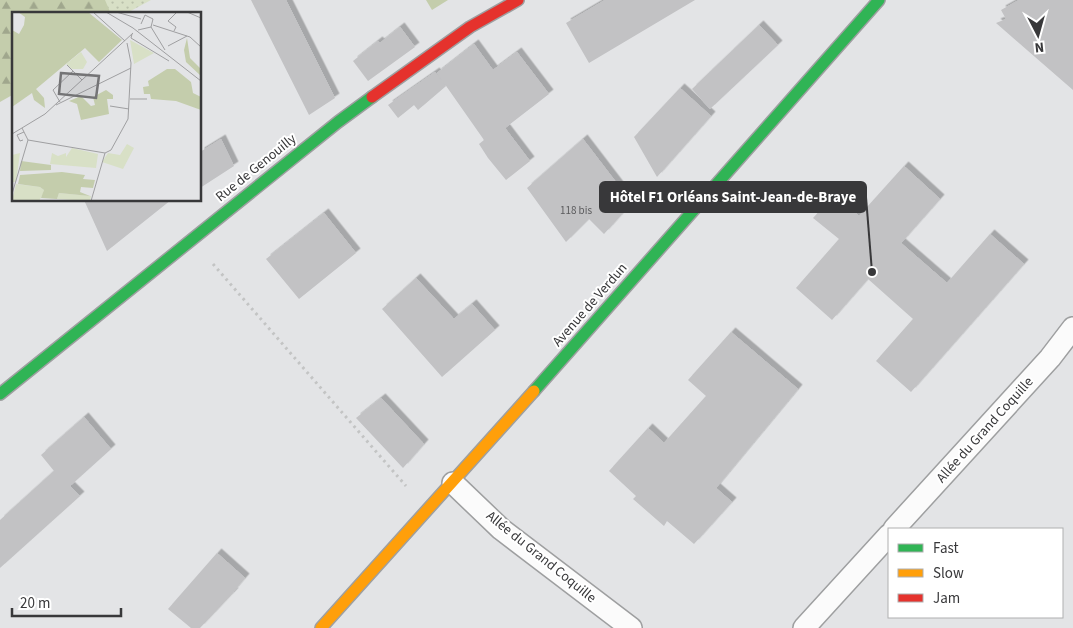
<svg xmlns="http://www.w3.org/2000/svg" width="1073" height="628" font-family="'Source Sans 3',sans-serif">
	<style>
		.grass { fill: url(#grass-dots) }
		.forest { fill: url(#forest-firs) }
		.building { fill: #c2c2c4; filter: url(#shadow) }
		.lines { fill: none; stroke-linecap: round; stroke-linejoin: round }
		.lane-casing { stroke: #9e9fa0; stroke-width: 24 }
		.fast-casing { stroke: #9e9fa0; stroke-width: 14 }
		.slow-casing { stroke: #9e9fa0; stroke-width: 14 }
		.jam-casing { stroke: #9e9fa0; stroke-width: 14 }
		.path { stroke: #c3c4c4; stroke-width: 3; stroke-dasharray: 2.5 4; stroke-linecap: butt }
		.lane { stroke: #fbfbfb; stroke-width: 21 }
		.fast { stroke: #30b455; stroke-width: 11 }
		.slow { stroke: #ff9f0a; stroke-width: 11 }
		.jam { stroke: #e5322d; stroke-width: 11 }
		.labels { text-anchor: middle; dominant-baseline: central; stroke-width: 4; stroke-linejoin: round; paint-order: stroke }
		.number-label { font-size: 11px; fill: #5a5a5c }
		.street-label { font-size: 14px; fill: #38383a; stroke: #fff }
		.inset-road { fill: none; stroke: #9f9fa1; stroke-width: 1 }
		.view { fill: #747476; fill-opacity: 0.15; stroke: #747476; stroke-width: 2.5 }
		.inset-edge { fill: none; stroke: #38383a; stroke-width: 2.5 }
		.leader { fill: none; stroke: #38383a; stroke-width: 2 }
		.callout-dot { fill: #38383a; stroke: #fff; stroke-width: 2 }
		.callout { fill: #38383a; stroke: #38383a; stroke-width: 2 }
		.callout-label { font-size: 15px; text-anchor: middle; font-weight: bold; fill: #fff }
	</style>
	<defs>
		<pattern id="grass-dots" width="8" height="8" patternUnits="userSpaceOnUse" patternTransform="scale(1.25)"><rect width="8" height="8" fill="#d8e0c6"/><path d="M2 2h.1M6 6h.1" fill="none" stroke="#bac1ab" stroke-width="1.8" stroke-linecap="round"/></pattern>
		<pattern id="forest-firs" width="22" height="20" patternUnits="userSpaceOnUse" patternTransform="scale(1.25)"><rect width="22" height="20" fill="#c4cdac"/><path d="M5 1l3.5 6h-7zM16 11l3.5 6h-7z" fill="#a0a78d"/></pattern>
		<filter id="shadow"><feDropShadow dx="4.5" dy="-4.5" stdDeviation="0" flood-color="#0004"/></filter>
	</defs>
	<rect width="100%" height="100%" fill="#e3e4e6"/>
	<path class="grass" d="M71 0H151L125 14H78Z"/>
	<path class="forest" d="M0 0H105L111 14H14V94L0 102Z
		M426 0H448L432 10Z"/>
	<path class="building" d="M251 0H286L335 98 309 115Z
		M605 0H695L589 63 566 23Z
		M1019 0H1073V90L996 23 1006 19 1001 10Z
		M759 25 778 45 710 109 692 89Z
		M400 27 415 47 368 81 353 61 378 41 380 43Z
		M474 44 493 70 517 52 549 94 505 128 530 161 506 180 488 158 479 144 484 140 437 73Z
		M435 72 446 86 418 110 414 105 398 118 388 105Z
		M680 88 711 116 657 177 634 137Z
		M221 139 234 166 200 188V152Z
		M583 139 632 203 604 234 589 219 566 242 527 188Z
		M904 166 940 199 901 243 947 283 990 234 1024 264 911 392 876 361 913 319 868 279 832 320 796 288 839 239 813 218 835 194 859 216Z
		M84 200H171L107 251Z
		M324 213 356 253 299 299 266 259Z
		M416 278 454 319 472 304 495 330 442 377 382 309Z
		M731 332 798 389 716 488 732 502 694 544 667 521 664 526 633 499 636 496 609 471 648 428 664 443 706 396 688 380Z
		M381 398 424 444 403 468 356 418Z
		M84 417 111 449 70 486 80 496 0 568V520L54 471 41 455Z
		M217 553 245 578 233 592H234L200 628H191L168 609Z"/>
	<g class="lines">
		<defs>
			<path id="lane" d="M453 483 501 529 631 628
				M894 529 1050 358 1073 328
				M804 628 889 535"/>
			<path id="fast" d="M534 391 879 0
				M0 394 338 122 372 97"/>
			<path id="slow" d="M321 628 534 391"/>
			<path id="jam" d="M372 97 470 27 518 0"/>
		</defs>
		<use href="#lane" class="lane-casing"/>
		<use href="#fast" class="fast-casing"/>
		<use href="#slow" class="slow-casing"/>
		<use href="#jam" class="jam-casing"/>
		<path class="path" d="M213 264 406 486"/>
		<use href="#lane" class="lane"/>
		<use href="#fast" class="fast"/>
		<use href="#slow" class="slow"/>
		<use href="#jam" class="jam"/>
	</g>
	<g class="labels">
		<g class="number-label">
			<text x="576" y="210">118 bis</text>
		</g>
		<g class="street-label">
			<text transform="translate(256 168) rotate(-39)">Rue de Genouilly</text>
			<text transform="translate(590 305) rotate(-49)">Avenue de Verdun</text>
			<text transform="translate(985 430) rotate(-48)">Allée du Grand Coquille</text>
			<text transform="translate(541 557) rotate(39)">Allée du Grand Coquille</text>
		</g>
	</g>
	<g transform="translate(12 12)">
		<rect width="189" height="189" fill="#e3e4e6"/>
		<path d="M118 28 142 41 122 52ZM115 132 122 136 111 157 90 150 96 141 108 143ZM60 136 86 142 84 156 38 152 40 141 46 144 54 141V145ZM4 172 28 175 32 178 31 182 27 189H0ZM47 181 79 184 78 189 45 187Z" fill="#d8e0c6"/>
		<path d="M6 0H76L110 28 87 50 73 36 24 77 32 86 33 96 22 88 20 81 0 95V18L7 22 12 13 13 5ZM175 26 178 46 189 57V64L174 50 172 38ZM155 57H163L179 70 181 81 189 85V98L164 89 139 87 138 82H132L131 75 137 74 136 69ZM94 78 101 83V87H95L97 102 69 108 65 92 57 89 69 84 79 94 83 93 81 85ZM9 149 39 153V158L8 159ZM50 160 73 163 71 167 83 168 81 176 69 175 68 180 78 184 47 181 45 187 29 186 32 178 28 175 6 172 8 163Z" fill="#c4cdac"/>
		<path d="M69 40 75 50 71 57H60L54 52ZM8 141 4 170H0V143Z" fill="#d8e0c6"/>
		<path class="inset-road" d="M81 0 113 29M94 0 121 16 189 69M104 0 129 7M175 0 189 6M141 13 178 25 189 35M139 15 153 38M126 18 139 15 141 7 133 3 129 12M162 19 164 15 156 9 165 0M120 22 119 26 157 49M156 34 175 24M55 53 70 68M118 87H135M48 90 41 78 61 59M44 93 119 56M98 94 117 97M0 122 33 102 121 21M11 128 8 129 5 123 12 120M16 128 93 141M0 182 16 128 10 116M79 189 93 141 99 138 116 107 119 51 115 31"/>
		<path class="view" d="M49 61 87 64 84 86 47 82Z"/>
		<rect width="189" height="189" class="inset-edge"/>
	</g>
	<path class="leader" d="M872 272L866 197"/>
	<circle class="callout-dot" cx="872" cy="272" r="5"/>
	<rect class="callout" x="600" y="182" width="266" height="30" rx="5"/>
	<g class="callout-label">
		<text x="733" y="202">Hôtel F1 Orléans Saint-Jean-de-Braye</text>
	</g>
	<rect x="888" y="528" width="175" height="90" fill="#ffffff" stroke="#afafb0"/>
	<rect x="898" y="544" width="25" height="8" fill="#30b455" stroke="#afafb0"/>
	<text x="933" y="553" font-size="15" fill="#38383a">Fast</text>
	<rect x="898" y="569" width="25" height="8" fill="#ff9f0a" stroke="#afafb0"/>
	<text x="933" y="578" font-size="15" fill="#38383a">Slow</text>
	<rect x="898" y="594" width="25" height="8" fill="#e5322d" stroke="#afafb0"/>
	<text x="933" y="603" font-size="15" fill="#38383a">Jam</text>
	<g transform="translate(1038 35) rotate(174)" stroke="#ffffff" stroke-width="4" paint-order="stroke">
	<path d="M0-4L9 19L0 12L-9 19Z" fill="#38383a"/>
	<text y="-8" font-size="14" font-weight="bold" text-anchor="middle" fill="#38383a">N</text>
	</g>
	<path d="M12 608v8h109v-8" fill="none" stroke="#38383a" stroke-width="2.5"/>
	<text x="20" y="608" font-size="15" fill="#38383a" stroke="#ffffff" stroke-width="4" paint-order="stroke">20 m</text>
</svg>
